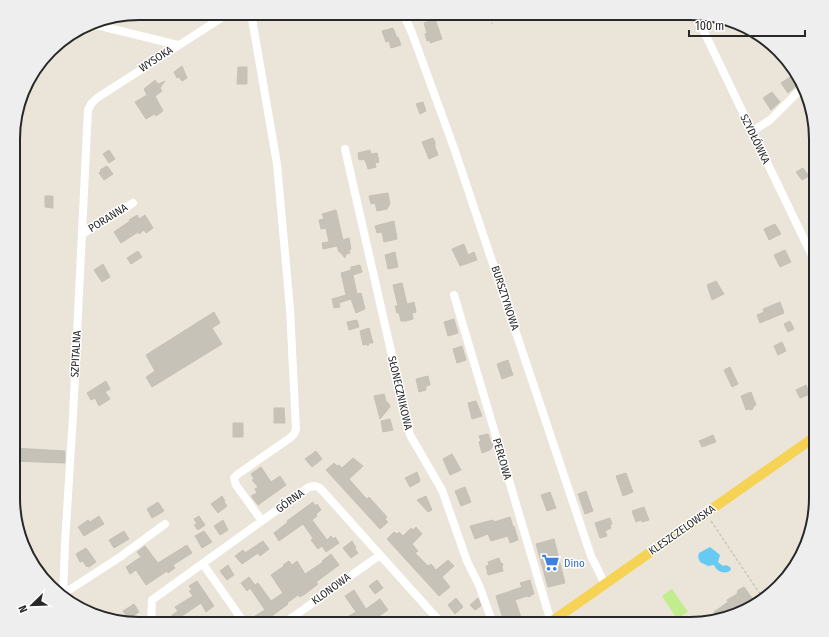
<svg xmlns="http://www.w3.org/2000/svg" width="829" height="637" font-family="'Fira Sans Condensed',sans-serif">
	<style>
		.pitch { fill: #c2ed8e }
		.water { fill: #67caf3 }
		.building { fill: #c6c2b8; stroke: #c7c0b3 }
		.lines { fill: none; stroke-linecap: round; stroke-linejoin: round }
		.path { stroke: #c7c7c7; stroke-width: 1.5; stroke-dasharray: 3 2; stroke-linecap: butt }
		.minor { stroke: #fff; stroke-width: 8 }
		.major { stroke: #f6d354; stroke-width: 10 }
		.labels { text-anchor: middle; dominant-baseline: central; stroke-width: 3; stroke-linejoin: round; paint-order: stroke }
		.street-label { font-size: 11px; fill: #282828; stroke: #fff }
		.shop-label { font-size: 11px; fill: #366cbe; stroke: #fff; text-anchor: start }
		.rim { fill: none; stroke: #282828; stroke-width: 2 }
	</style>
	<rect width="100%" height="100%" fill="#ebe4d9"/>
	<path class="pitch" d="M672 589 688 612 677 619 662 596Z"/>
	<path class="water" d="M710 547 720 555 718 562 723 566 726 565 730 567 731 570C725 575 717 572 714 565L708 566 700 562 698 557 699 553Z"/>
	<path class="building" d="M435 19 442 39 430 43V40L427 41 425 34 427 33 424 23Z
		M393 28 397 38 398 37 401 45 391 48 389 41 386 42 382 31Z
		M182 66 187 78 182 81 179 77 177 78 174 72Z
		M238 67H247V84H237Z
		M790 77 796 86 788 93 781 83Z
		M155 80 158 84 165 81 160 88 162 91 155 96 163 111 156 116 154 114 146 119 135 102 147 95 144 89Z
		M772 92 780 102 771 110 763 98Z
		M423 102 426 111 420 114 416 104Z
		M433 138 435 142V147L438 155 429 159 422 142Z
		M109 150 115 159 109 163 103 154Z
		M370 150 371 154 377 153 379 162 375 163 376 167 368 169 366 162H365V159L359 160 358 153Z
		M107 166 113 174 104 180 99 173 101 171 100 170Z
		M803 168 809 176 802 180 796 172Z
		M388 193 390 204 387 209 377 211 375 203 371 204 369 196Z
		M45 196H53V208L45 207Z
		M336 210 343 240 349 238 351 249 349 250 350 253 346 254 345 258 340 252H339L337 246 323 249 322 243 329 242 326 228 321 229 319 220 324 219 322 214Z
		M137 215 139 219 145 215 153 228 146 233 144 230 139 234 138 232 121 243 114 232 130 221 129 220Z
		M394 221 397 239 384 242 382 232 377 233 375 226Z
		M775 224 781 234 769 240 764 229Z
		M464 244 468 255 474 252 477 260 460 266 452 249Z
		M785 250 791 262 780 267 774 255Z
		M138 251 142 257 131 264 127 258Z
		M395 252 398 267 388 269 385 255Z
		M103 264 110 277 102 282 94 270Z
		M360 265 362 272 353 275 357 294 361 293 365 309 356 313 351 299 339 303 340 307 334 308 332 299 346 295 341 273 351 270V267Z
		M716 281 724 294 712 300 707 285Z
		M402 283 407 304 414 302 416 312 412 313 413 319 406 321H401L399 313H397L395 306H398L393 285Z
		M780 302 784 313 760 323 757 315 764 312 763 309Z
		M214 312 220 323 212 328 222 344 152 387 146 377 155 371 146 355Z
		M454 319 458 333 448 336 444 322Z
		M357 320 359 327 349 330 347 322Z
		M790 321 794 329 788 332 784 324Z
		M369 328 373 343H369L368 346 366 344 363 345 360 331Z
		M782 342 786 351 778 355 774 346Z
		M462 346 466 360 457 363 453 349Z
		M508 360 513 375 502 379 497 364Z
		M730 367 738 384 732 387 724 370Z
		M428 376 430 385 426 386V390L419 392 416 379Z
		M106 381 110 389 105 392 110 399 99 406 95 398 91 400 87 393Z
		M806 385 810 394 800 398 796 390Z
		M751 392 756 405 754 406 752 410 749 409 746 410 741 396Z
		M384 394 386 401 389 404 390 407 380 419 374 396Z
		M476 401 482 416 472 419 468 403Z
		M274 408H284L285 423H274Z
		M390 419 393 430 383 432 381 421Z
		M233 423H243V437H233Z
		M488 434 491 443H492L493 446 490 450 482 453 479 442 481 441 479 436Z
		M713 435 716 442 702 447 699 441Z
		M13 448 65 451V463L13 461Z
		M316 451 322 459 312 467 305 459Z
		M452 454 461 470 450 475 443 459Z
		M353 458 363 466 349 479 364 496 367 499 369 497 387 517 385 519 388 522 380 529 326 470 334 463 337 466 339 465 342 468Z
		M261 467 271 482 280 476 286 485 258 505 251 496 257 493 255 489 258 487 252 480 254 479 251 474Z
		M417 472 420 480 419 482 410 487 405 478Z
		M626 473 633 492 623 496 616 476Z
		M465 487 471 502 461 506 455 491Z
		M586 491 593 511 585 514 578 494Z
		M550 492 556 508 547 511 541 495Z
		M222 496 225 501 224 502 227 506 218 513 211 504Z
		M426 496 432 510 428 512 417 500Z
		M158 502 164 511 152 518 147 509Z
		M313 502 315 506 317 504 321 510 316 514 317 516 312 520 327 540 331 536 333 539 335 537 339 543 326 552 322 546 318 549 311 540 313 538 303 524 279 541 274 533 288 522 287 521Z
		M644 507 649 520 642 522 641 520 636 522 632 511Z
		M99 516 104 524 84 536 78 527 88 520 90 522Z
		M199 516 205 525 198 530 194 525 197 524 194 519Z
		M510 517 513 527 514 526 518 540 510 543 508 536 491 541 488 534 475 539 470 526 493 520 494 522Z
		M610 518 612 524 610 525 611 528 605 531 607 536 600 538 595 523Z
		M223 520 228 530 220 535 214 526Z
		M416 527 422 534 412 544 418 551 415 553 428 566 431 564 436 570 448 560 454 566 442 577 450 587 439 596 387 539 394 532 397 534 399 532 403 536 411 528 413 530Z
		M124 531 129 539 114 548 109 540Z
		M204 531 212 542 202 548 195 536Z
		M554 539 565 583 548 587 536 544Z
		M263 541 269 549 260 556 258 553 242 564 235 556 243 550 245 553Z
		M352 541 356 548 355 549 358 553 351 558 343 548Z
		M187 545 192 553 173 565 175 568 168 573 167 571 146 585 136 570 130 574 126 567 141 557 137 552 145 546 158 563Z
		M86 548 96 562 89 567 86 566 83 561 80 562 76 554Z
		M331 554 339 565 316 582 318 584 305 594 300 597 298 595 287 603 288 604 261 624H259L255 616 265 610 250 588 247 591 241 583 249 577 255 585 258 583 271 601 283 593 271 575 284 566 283 565 289 561 292 565 297 561 305 574 323 562 322 561Z
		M499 558 501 563 503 564 502 567 503 571 488 575 486 566 489 565 488 562Z
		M228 565 234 575 227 580 220 571Z
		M377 580 383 588 375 594 369 586Z
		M530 580 534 594 531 595 530 597 527 596 515 600 521 617 504 622 496 596 522 587 520 583Z
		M197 581 214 606 206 612 201 603 179 618 180 620 174 624 170 617 178 611 175 607 193 596 189 591 192 590 189 586Z
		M744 587 755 602 738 614 705 621 715 614 714 612 728 602 727 600 737 594 738 590Z
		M354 590 366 609 380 599 388 610 379 616 385 624H346L344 619 356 612 345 596Z
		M456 598 463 607 455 614 448 605Z
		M478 598 481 606 475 610 470 605Z
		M134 604 139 612 129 619 123 611Z
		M474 617 481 624H467Z"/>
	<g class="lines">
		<path class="path" d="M488 13 492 24
			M711 521 762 597"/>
		<path class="minor" d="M251 13 277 164 290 309 296 429 294 434 290 438 238 474 234 478 236 485 262 521
			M403 13 412 33 454 148 591 556 605 584
			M695 13 816 264
			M92 24 178 45
			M751 132 770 120 804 86
			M345 149 410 435 442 490 467 561 479 585 493 624
			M82 234 133 203
			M454 295 551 622
			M203 564 245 624
			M63 594 120 557 165 524
			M63 597 65 543 73 416 88 110 91 104 97 98 229 13
			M151 624 152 600 309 487 315 486 320 488 442 624
			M283 624 380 555"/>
		<path class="major" d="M548 624 816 436"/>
	</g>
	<defs>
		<symbol id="supermarket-bare" viewBox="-9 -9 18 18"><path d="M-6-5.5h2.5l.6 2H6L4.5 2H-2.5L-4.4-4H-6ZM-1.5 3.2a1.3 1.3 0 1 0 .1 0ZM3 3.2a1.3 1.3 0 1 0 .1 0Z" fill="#3f7fe0" stroke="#fff" stroke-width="2.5" paint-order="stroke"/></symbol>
	</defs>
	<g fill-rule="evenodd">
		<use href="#supermarket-bare" x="538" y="550" width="25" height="25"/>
	</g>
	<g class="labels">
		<g class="street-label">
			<text transform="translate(156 59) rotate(-33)">WYSOKA</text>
			<text transform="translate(755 139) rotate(64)">SZYDŁÓWKA</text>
			<text transform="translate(108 218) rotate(-32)">PORANNA</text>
			<text transform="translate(505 298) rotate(72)">BURSZTYNOWA</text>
			<text transform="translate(76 354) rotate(-87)">SZPITALNA</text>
			<text transform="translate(400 393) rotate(77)">SŁONECZNIKOWA</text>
			<text transform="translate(502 459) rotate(74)">PERŁOWA</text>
			<text transform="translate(290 501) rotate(-36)">GÓRNA</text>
			<text transform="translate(682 530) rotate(-35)">KLESZCZELOWSKA</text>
			<text transform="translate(331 589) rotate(-36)">KLONOWA</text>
		</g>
		<g class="shop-label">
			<text x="564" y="563">Dino</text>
		</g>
	</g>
	<path d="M0 0H829V637H0ZM139 20H690A119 119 0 0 1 809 139V498A119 119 0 0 1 690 617H139A119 119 0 0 1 20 498V139A119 119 0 0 1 139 20Z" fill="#eee" fill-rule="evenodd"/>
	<path class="rim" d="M139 20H690A119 119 0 0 1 809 139V498A119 119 0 0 1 690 617H139A119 119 0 0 1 20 498V139A119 119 0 0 1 139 20Z"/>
	<g transform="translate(32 605) rotate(247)" stroke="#ffffff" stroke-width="3" paint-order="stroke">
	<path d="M0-3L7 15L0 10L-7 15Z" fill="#282828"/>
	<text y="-6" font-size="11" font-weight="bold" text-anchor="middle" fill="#282828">N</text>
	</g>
	<path d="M689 30v6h116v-6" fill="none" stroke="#282828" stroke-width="2"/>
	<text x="695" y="30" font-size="12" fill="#282828" stroke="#ffffff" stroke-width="3" paint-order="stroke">100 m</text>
</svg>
